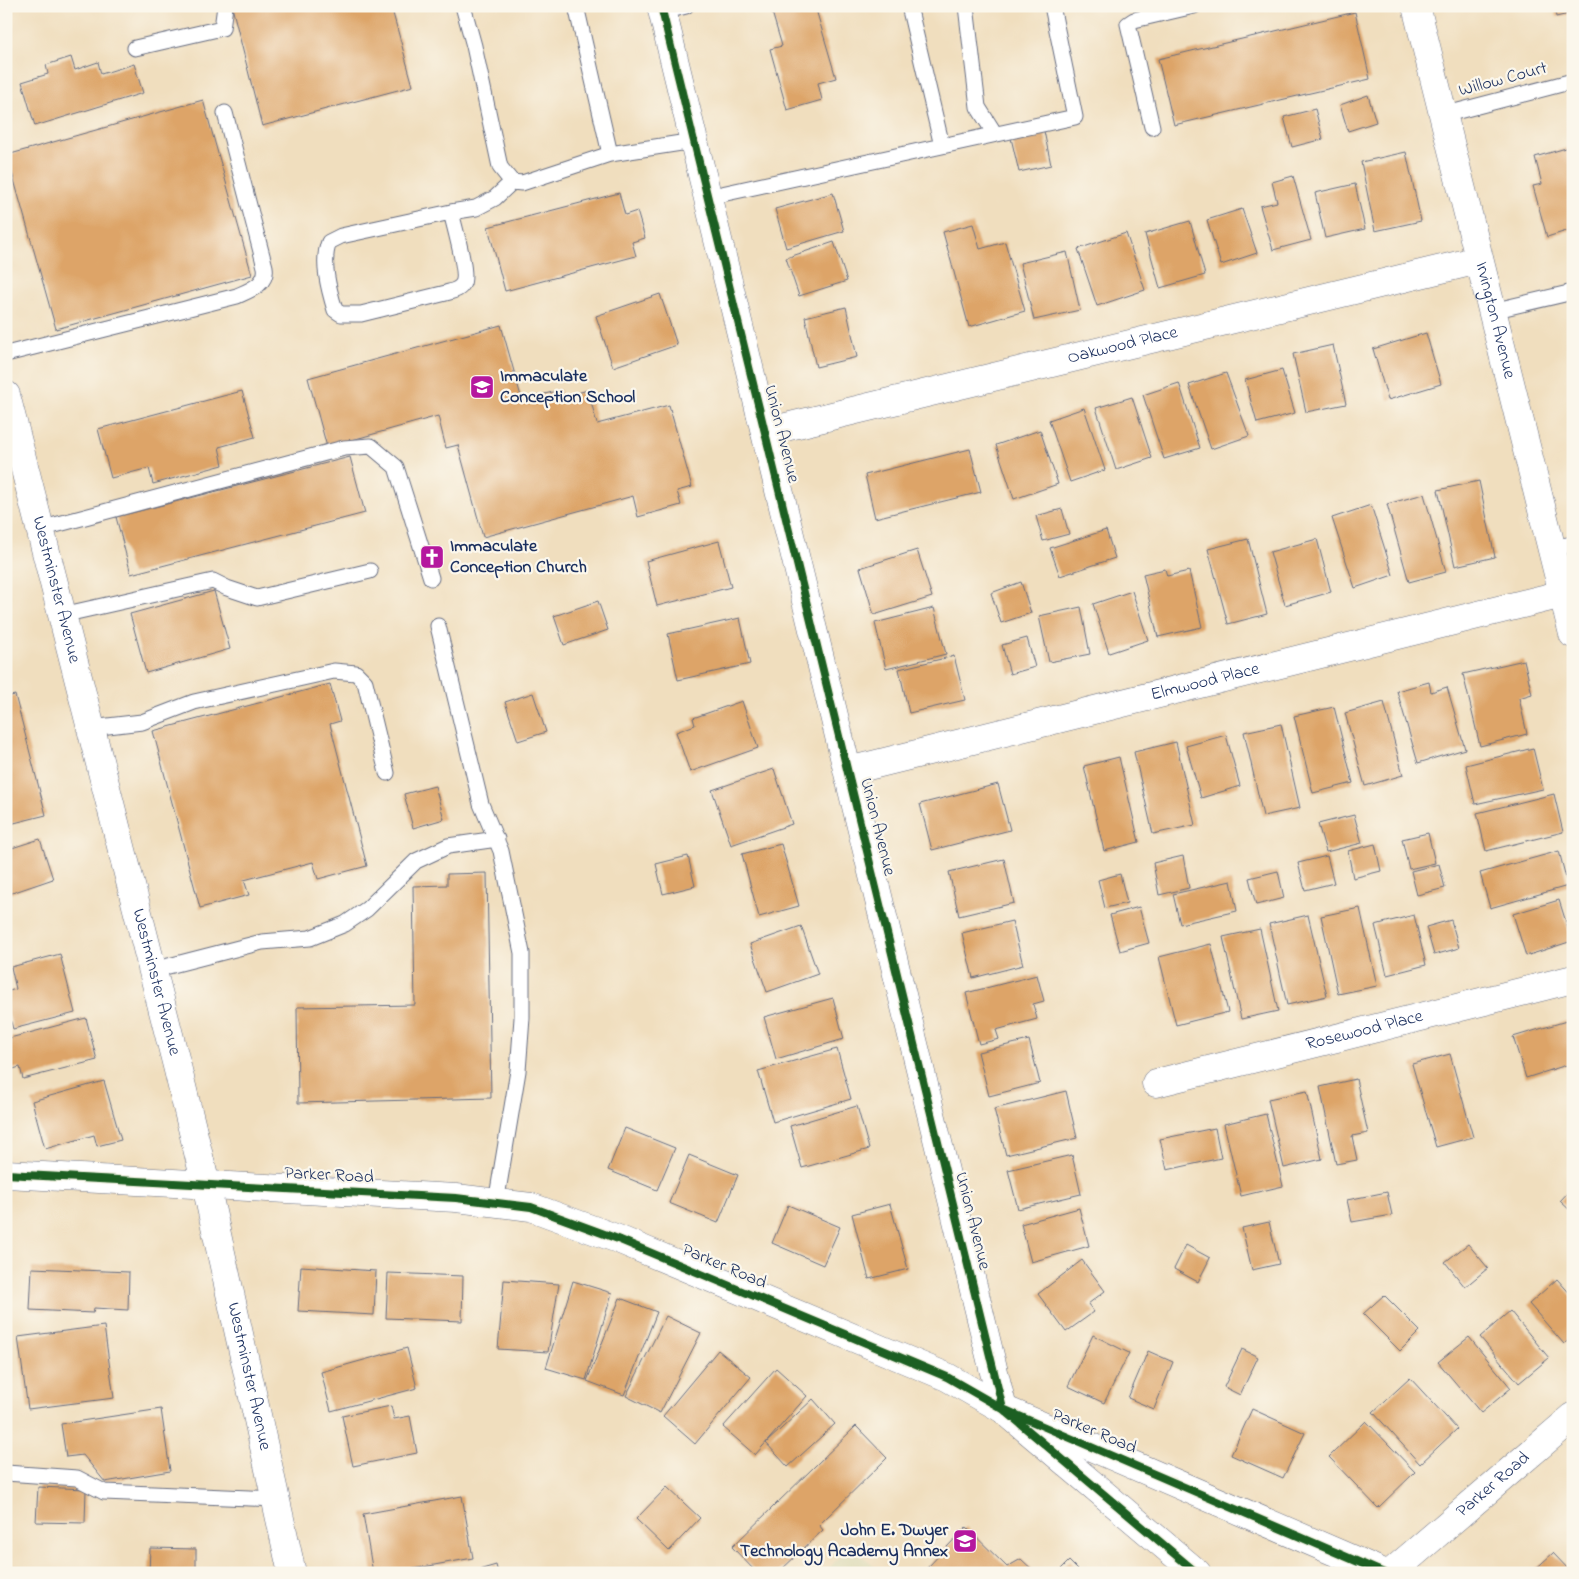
<svg xmlns="http://www.w3.org/2000/svg" width="1579" height="1579" font-family="'Indie Flower',sans-serif">
	<style>
		.built { fill: #e0ddbb }
		.building { fill: #dda468 }
		.lines { fill: none; stroke-linecap: round; stroke-linejoin: round }
		.service-casing { stroke: #666c80; stroke-width: 17 }
		.minor-casing { stroke: #666c80; stroke-width: 29 }
		.service { stroke: #fff; stroke-width: 15 }
		.minor { stroke: #fff; stroke-width: 28 }
		.cycleway-casing { stroke: #fbf7ec; stroke-width: 11 }
		.cycleway { stroke: #1b5e20; stroke-width: 8 }
		.labels { text-anchor: middle; dominant-baseline: central; stroke-width: 4.5; stroke-linejoin: round; paint-order: stroke }
		.street-label { font-size: 18px; fill: #1b2f5e; stroke: #fbf7ec }
		.poi-label { font-size: 18px; font-weight: bold; fill: #1b2f5e; stroke: #fbf7ec; text-anchor: start }
	</style>
	<rect width="100%" height="100%" fill="#fbf7ec"/>
	<filter id="ink" filterUnits="userSpaceOnUse"><feTurbulence type="fractalNoise" baseFrequency=".02" numOctaves="2"/><feDisplacementMap in="SourceGraphic" scale="10" xChannelSelector="R" yChannelSelector="G"/><feConvolveMatrix kernelMatrix="1 2 1 2 8 2 1 2 1" color-interpolation-filters="sRGB"/></filter>
	<filter id="wash" filterUnits="userSpaceOnUse"><feTurbulence type="fractalNoise" baseFrequency=".0096" numOctaves="4" result="noise"/><feDisplacementMap in="SourceGraphic" scale="20" xChannelSelector="R" yChannelSelector="G"/><feGaussianBlur stdDeviation="1.12" result="paint"/><feColorMatrix in="noise" values="0 0 0 0 0 0 0 0 0 0 0 0 0 0 0 0 0 1.4 0 .05"/><feComposite in="paint" operator="in"/></filter>
	<g filter="url(#wash)">
		<rect width="100%" height="100%" fill="#f0debe"/>
		<path class="built" d="M850 1545 881 1573H825Z"/>
		<g id="blocks">
			<path class="building" d="M235 6H391L413 86 262 126 232 7Z
				M791 6H815L836 78 818 83 822 100 787 110 770 49 782 46 772 12Z
				M1554 6H1573V13L1556 17Z
				M1355 12 1370 79 1174 125 1158 59Z
				M71 57 75 70 98 62 101 74 134 64 143 93 35 126 22 82 48 74 46 65Z
				M1368 95 1376 122 1348 131 1340 105Z
				M203 100 252 275 56 329 7 155Z
				M1315 109 1323 139 1292 147 1284 117Z
				M1044 131 1051 165 1019 172 1011 138Z
				M1573 146V229L1547 237 1533 186 1542 184 1535 157Z
				M1406 152 1421 221 1375 231 1361 162Z
				M1293 176 1311 240 1273 250 1260 206 1277 202 1272 182Z
				M1355 184 1365 229 1325 238 1315 193Z
				M619 193 625 215 637 211 645 238 632 242 636 256 505 291 488 227Z
				M833 193 844 231 786 248 775 209Z
				M1242 209 1257 253 1221 265 1207 220Z
				M1190 221 1205 275 1160 288 1145 234Z
				M973 224 980 249 1005 242 1025 311 969 327 943 232Z
				M1126 233 1145 290 1097 306 1078 249Z
				M834 242 847 281 799 296 786 258Z
				M1067 252 1080 310 1034 320 1020 263Z
				M660 294 677 345 613 367 596 316Z
				M846 307 857 357 816 367 805 317Z
				M501 325 522 400 560 390 562 397 588 390 597 424 669 405 692 487 677 491 681 505 638 517 633 496 483 537 458 445 446 448 438 416 327 447 308 378Z
				M1426 333 1441 384 1388 400 1373 349Z
				M1333 345 1346 404 1306 412 1293 354Z
				M1282 370 1295 413 1257 423 1245 380Z
				M1226 373 1249 436 1211 449 1189 385Z
				M1179 383 1200 448 1164 459 1143 395Z
				M242 391 255 437 219 447 223 465 153 484 149 468 111 478 98 429Z
				M1132 397 1152 458 1116 470 1096 408Z
				M1084 408 1105 470 1070 482 1049 420Z
				M1040 430 1058 484 1014 499 996 445Z
				M970 449 981 492 875 518 865 475Z
				M350 457 365 513 131 574 116 517Z
				M1479 481 1495 557 1455 566 1438 490Z
				M1424 494 1446 572 1409 582 1387 504Z
				M1371 505 1393 575 1355 588 1332 518Z
				M1062 509 1069 534 1043 541 1036 516Z
				M1106 530 1115 558 1060 576 1050 548Z
				M1248 539 1267 614 1228 624 1208 549Z
				M1317 539 1331 592 1285 605 1270 552Z
				M719 541 731 587 657 606 646 561Z
				M917 550 932 597 874 615 860 568Z
				M1165 569 1167 576 1189 571 1202 627 1158 637 1143 574Z
				M1021 582 1031 613 1001 623 991 593Z
				M214 591 230 649 146 673 130 614Z
				M1132 591 1148 640 1109 653 1093 604Z
				M598 601 608 630 564 645 554 616Z
				M1081 607 1090 654 1049 662 1039 616Z
				M934 608 946 654 886 669 875 623Z
				M740 618 750 664 678 680 668 634Z
				M1027 638 1035 667 1010 674 1002 645Z
				M954 656 965 700 909 713 899 669Z
				M1524 660 1532 694 1519 698 1527 734 1480 746 1463 674Z
				M1429 682 1431 692 1447 687 1465 749 1418 763 1397 691Z
				M330 684 340 721 330 724 367 866 318 879 313 862 244 880 249 895 200 908 153 731Z
				M533 693 546 732 518 741 505 702Z
				M15 695 46 815 6 825V697Z
				M742 701 758 748 690 772 676 732 695 725 693 718Z
				M1384 702 1403 775 1365 786 1345 713Z
				M1334 707 1353 783 1313 793 1294 716Z
				M1281 724 1300 808 1263 816 1244 732Z
				M1226 735 1240 786 1201 798 1186 746Z
				M1176 742 1195 825 1153 834 1134 752Z
				M1533 748 1543 789 1475 804 1466 765Z
				M1119 757 1139 842 1104 851 1084 766Z
				M774 769 792 824 731 845 712 790Z
				M998 784 1010 830 932 850 920 804Z
				M435 786 444 819 413 828 404 794Z
				M1554 794 1563 832 1486 851 1477 813Z
				M1354 815 1362 843 1326 852 1318 824Z
				M1428 833 1435 863 1409 869 1402 839Z
				M40 839 53 879 6 895V842L10 840 12 848Z
				M781 844 799 906 759 917 742 854Z
				M1375 844 1381 871 1353 878 1348 851Z
				M1559 851 1568 886 1490 908 1480 873Z
				M688 856 695 886 663 894 656 864Z
				M1183 856 1189 888 1159 895 1153 863Z
				M1327 856 1334 883 1305 890 1298 863Z
				M1004 859 1014 903 959 916 949 872Z
				M1439 864 1445 888 1417 895 1411 871Z
				M1278 871 1284 898 1256 905 1249 878Z
				M487 873 491 1098 298 1103 297 1007 415 1005 413 886 447 885V874Z
				M1120 874 1127 903 1105 908 1098 880Z
				M1231 881 1237 911 1180 924 1173 894Z
				M1559 900 1572 941 1526 956 1513 914Z
				M1139 907 1149 943 1120 951 1110 915Z
				M1360 908 1377 986 1338 994 1321 916Z
				M1308 915 1327 996 1287 1005 1269 924Z
				M1414 915 1426 965 1387 975 1375 925Z
				M1451 920 1459 948 1434 955 1426 927Z
				M1012 921 1023 965 973 978 962 933Z
				M801 926 818 974 767 992 750 944Z
				M1260 929 1278 1011 1241 1019 1223 937Z
				M1211 944 1228 1012 1176 1025 1159 957Z
				M60 954 75 1013 13 1029 6 1005V992L16 989 11 967Z
				M1037 975 1044 1001 1033 1004 1037 1019 996 1030 999 1039 979 1044 966 993Z
				M833 998 844 1039 776 1059 764 1017Z
				M86 1018 97 1060 23 1079 20 1067 6 1071V1039Z
				M1573 1019V1063L1526 1078 1513 1037Z
				M1029 1040 1040 1083 989 1096 978 1052Z
				M837 1049 851 1099 773 1122 758 1071Z
				M1450 1054 1473 1137 1436 1147 1412 1064Z
				M1356 1079 1368 1133 1352 1136 1357 1160 1336 1164 1320 1087Z
				M104 1081 121 1140 97 1146 94 1135 45 1149 32 1101Z
				M1066 1091 1077 1138 1006 1155 994 1109Z
				M1307 1091 1322 1159 1284 1168 1268 1099Z
				M857 1106 869 1149 802 1168 790 1126Z
				M1266 1114 1283 1186 1241 1196 1224 1124Z
				M625 1128 675 1148 657 1190 608 1170Z
				M1215 1128 1221 1158 1167 1170 1160 1139Z
				M689 1155 738 1175 718 1223 669 1203Z
				M1072 1155 1081 1194 1018 1209 1008 1170Z
				M1573 1187V1213L1560 1201Z
				M1387 1192 1392 1215 1352 1222 1347 1200Z
				M890 1204 908 1269 869 1279 852 1214Z
				M788 1205 840 1227 823 1265 772 1243Z
				M1079 1208 1089 1246 1031 1262 1021 1224Z
				M1269 1222 1279 1264 1252 1270 1242 1228Z
				M1468 1244 1488 1268 1465 1287 1445 1262Z
				M1186 1245 1210 1258 1198 1282 1174 1269Z
				M1082 1260 1105 1291 1088 1304 1094 1312 1066 1332 1038 1294Z
				M301 1266 376 1271 374 1315 298 1311Z
				M32 1268 129 1272 128 1310 94 1308 93 1313 30 1310Z
				M388 1273 463 1276 462 1321 386 1318Z
				M1557 1279 1573 1297V1336L1564 1344 1529 1304Z
				M504 1280 559 1284 548 1352 498 1349Z
				M573 1281 612 1293 586 1380 546 1368Z
				M1384 1295 1420 1331 1400 1351 1363 1314Z
				M620 1298 657 1312 624 1395 587 1381Z
				M1510 1311 1549 1358 1519 1383 1480 1337Z
				M666 1316 701 1333 660 1413 626 1396Z
				M104 1326 114 1398 28 1409 18 1337Z
				M1093 1335 1129 1353 1104 1403 1068 1386Z
				M1469 1337 1511 1388 1481 1413 1438 1362Z
				M407 1348 417 1388 331 1411 321 1372Z
				M1242 1349 1258 1357 1240 1395 1224 1387Z
				M718 1350 751 1377 695 1444 663 1416Z
				M1148 1351 1173 1362 1154 1409 1128 1398Z
				M776 1368 807 1396 755 1455 723 1427Z
				M1410 1378 1457 1429 1420 1464 1373 1412Z
				M813 1399 835 1424 788 1467 766 1443Z
				M391 1406 394 1419 410 1416 417 1453 353 1466 342 1416Z
				M161 1409 170 1471 105 1482 83 1455 66 1457 61 1424Z
				M1252 1409 1305 1433 1283 1478 1231 1455Z
				M1366 1421 1415 1472 1378 1508 1329 1457Z
				M856 1426 887 1458 819 1525 823 1530 778 1573H757L732 1547Z
				M38 1487 86 1489 85 1523 36 1522Z
				M667 1487 700 1518 669 1551 636 1519Z
				M462 1496 473 1558 390 1573H373L363 1514Z
				M966 1527 1007 1567 1021 1559 1036 1573H930L927 1568Z
				M150 1548 196 1549V1573H149Z
				M1553 1553 1571 1572 1573 1570V1573H1531Z
				M1069 1561 1081 1573H1057Z
				M496 1565 498 1573H472V1572Z"/>
		</g>
	</g>
	<g filter="url(#ink)">
		<use href="#blocks" fill-opacity="0" stroke="#666c80" stroke-width="1"/>
		<g class="lines">
			<defs>
				<path id="service" d="M463 6 474 46 500 167 512 182 522 183 610 154 694 141
					M576 6 610 154
					M909 6 942 146
					M966 6 978 107 995 134
					M662 12 686 6
					M135 48 222 28 225 6
					M1443 115 1573 81
					M1152 127 1128 24 1134 20 1194 6
					M708 197 1075 117 1052 6
					M451 212C454 225 468 273 463 283 460 290 452 291 446 293L361 314H341L335 310C329 290 321 262 329 242L341 236 451 212 476 208 495 198 512 182
					M1492 311 1573 292
					M6 354 237 296C250 290 268 284 265 267L225 113
					M40 529 344 448 371 446 396 467 431 578
					M1551 548 1573 544
					M62 615 213 581 227 588 257 598 370 571
					M438 626 481 804 501 851 522 953V1018L518 1071 496 1203
					M91 728 142 722 194 702 334 671 356 673 365 682 387 773
					M153 970 262 942 310 938 345 924 367 909 416 861 448 846 497 839
					M6 1473 77 1478 104 1492 276 1499"/>
				<g id="minor">
					<path d="M661 6 1003 1409 1197 1573"/>
					<path id="s1" d="M1416 6 1573 634"/>
					<path id="s2" d="M6 395 177 1066 206 1185 292 1573"/>
					<path id="s3" d="M765 432 1479 260"/>
					<path id="s4" d="M848 771 1563 594"/>
					<path id="s5" d="M1156 1083 1573 979"/>
					<path d="M6 1174 456 1198 531 1207 618 1239 947 1377 1003 1409 1384 1573"/>
					<path id="s6" d="M1391 1573 1573 1417"/>
				</g>
			</defs>
			<use href="#service" class="service-casing"/>
			<use href="#minor" class="minor-casing"/>
			<use href="#service" class="service"/>
			<use href="#minor" class="minor"/>
			<defs>
				<path id="cycleway" d="M661 6 1003 1409 1197 1573
					M6 1174 456 1198 531 1207 618 1239 947 1377 1003 1409 1384 1573"/>
			</defs>
			<use href="#cycleway" class="cycleway-casing"/>
			<use href="#cycleway" class="cycleway"/>
		</g>
	</g>
	<defs>
		<symbol id="school-square" viewBox="-11 -11 22 22"><rect x="-9" y="-9" width="18" height="18" rx="4" fill="#b5179e" stroke="#fbf7ec"/><path d="M0-5L7-2L0 1L-7-2ZM-4 1L0 2.5L4 1V4Q0 6-4 4Z" fill="#fff"/></symbol>
		<symbol id="church-square" viewBox="-11 -11 22 22"><rect x="-9" y="-9" width="18" height="18" rx="4" fill="#b5179e" stroke="#fbf7ec"/><path d="M-1.2-6h2.4v3.5h3.3v2.4h-3.3V6h-2.4V-.1h-3.3v-2.4h3.3Z" fill="#fff"/></symbol>
	</defs>
	<g fill-rule="evenodd">
		<use href="#school-square" x="468" y="373" width="28" height="28"/>
		<use href="#church-square" x="418" y="543" width="28" height="28"/>
		<use href="#school-square" x="951" y="1527" width="28" height="28"/>
	</g>
	<g class="labels">
		<g class="street-label">
			<text transform="translate(1503 80) rotate(-15)">Willow Court</text>
			<text stroke="none"><textPath href="#s1" startOffset="324">Irvington Avenue</textPath></text>
			<text stroke="none"><textPath href="#s3" startOffset="368">Oakwood Place</textPath></text>
			<text transform="translate(781 434) rotate(76)">Union Avenue</text>
			<text stroke="none"><textPath href="#s2" startOffset="201">Westminster Avenue</textPath></text>
			<text stroke="none"><textPath href="#s4" startOffset="368">Elmwood Place</textPath></text>
			<text transform="translate(877 827) rotate(76)">Union Avenue</text>
			<text stroke="none"><textPath href="#s2" startOffset="606">Westminster Avenue</textPath></text>
			<text stroke="none"><textPath href="#s5" startOffset="215">Rosewood Place</textPath></text>
			<text transform="translate(329 1176) rotate(3)">Parker Road</text>
			<text transform="translate(972 1221) rotate(76)">Union Avenue</text>
			<text transform="translate(724 1267) rotate(23)">Parker Road</text>
			<text stroke="none"><textPath href="#s2" startOffset="1011">Westminster Avenue</textPath></text>
			<text transform="translate(1094 1432) rotate(23)">Parker Road</text>
			<text stroke="none"><textPath href="#s6" startOffset="135">Parker Road</textPath></text>
		</g>
		<g class="poi-label">
			<text x="500" y="377">Immaculate<tspan x="500" dy="21">Conception School</tspan></text>
			<text x="450" y="547">Immaculate<tspan x="450" dy="21">Conception Church</tspan></text>
			<text x="948" y="1531" text-anchor="end">John E. Dwyer<tspan x="948" dy="21">Technology Academy Annex</tspan></text>
		</g>
	</g>
	<rect width="1579" height="1579" fill="none" stroke="#fbf7ec" stroke-width="25"/>
</svg>
